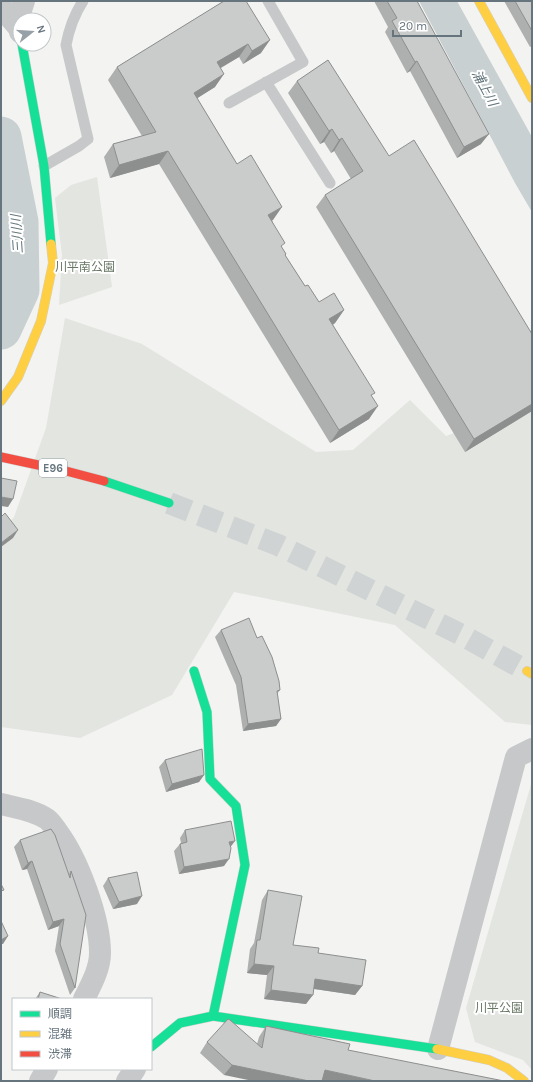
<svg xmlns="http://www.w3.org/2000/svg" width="533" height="1082" font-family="Karla,'Noto Sans JP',sans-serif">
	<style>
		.green { fill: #e2e5e0 }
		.water { fill: #c8d0d2 }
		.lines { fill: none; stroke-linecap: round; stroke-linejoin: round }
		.river { stroke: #c8d0d2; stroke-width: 41 }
		.highway-tunnel { stroke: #d0d3d4; stroke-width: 22; stroke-dasharray: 22 11; stroke-linecap: butt }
		.fast-casing { stroke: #d0d0d0; stroke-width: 10 }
		.slow-casing { stroke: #d0d0d0; stroke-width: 10 }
		.lane { stroke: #c7c8c9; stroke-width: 11 }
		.street { stroke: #c7c8c9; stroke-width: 22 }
		.fast { stroke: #16e098; stroke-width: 9 }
		.slow { stroke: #ffcf43; stroke-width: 9 }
		.jam-bridge-casing { stroke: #cfd0cf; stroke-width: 10; stroke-linecap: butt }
		.jam-bridge { stroke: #f24e42; stroke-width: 9 }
		.wall { fill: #aeafaf }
		.shaded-wall { fill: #8d8e8e }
		.building { fill: #cacbcb; stroke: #8d8e8e }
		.labels { text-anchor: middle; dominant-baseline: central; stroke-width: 4; stroke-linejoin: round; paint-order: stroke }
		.shield { fill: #fff; stroke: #949ea5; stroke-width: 1 }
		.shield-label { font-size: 11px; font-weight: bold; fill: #66747e }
		.park-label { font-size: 12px; fill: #687664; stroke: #fff }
		.water-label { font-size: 13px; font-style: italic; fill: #62757b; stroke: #fff }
	</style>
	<rect width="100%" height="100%" fill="#f3f3f1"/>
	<path class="green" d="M97 177 112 287 59 305 62 255 55 198 71 185Z
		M65 318 142 344 316 452 353 450 410 400 446 436 532 404V725L505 722 395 625 234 592 172 695 80 738 1 727V532L14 517 46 428Z
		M532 781V1070L523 1060 475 1042 466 1008Z"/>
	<path class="water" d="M419 1H457L532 137V212L515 183Z"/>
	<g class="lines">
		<path class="river" d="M1 137 18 222 19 290 1 329"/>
		<path class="highway-tunnel" d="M169 503 278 545 460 634 527 671"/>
		<defs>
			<path id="fast" d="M22 44 44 166 51 244
				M104 481 169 503
				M194 671 207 712 210 779 236 806 245 865 213 1016
				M151 1047 180 1023 213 1016 437 1049"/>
			<path id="slow" d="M479 1 532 98
				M1 401 18 377 41 321 53 263 51 244
				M527 671 532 674
				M437 1049 489 1060 507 1068 524 1081"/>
		</defs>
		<use href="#fast" class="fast-casing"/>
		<use href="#slow" class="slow-casing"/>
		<path class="lane" d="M266 82 330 183
			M229 103 303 62 268 1
			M44 166 79 146 88 139 66 45C69 29 74 15 83 1"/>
		<path class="street" d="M1 7 19 28
			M20 32V13L24 1
			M1 804C17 808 34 810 47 819 51 822 54 827 57 831 78 859 100 918 100 953 100 969 91 985 84 999
			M438 1049 516 757 532 749
			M40 1081 47 1069
			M127 1081 135 1069"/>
		<use href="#fast" class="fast"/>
		<use href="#slow" class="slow"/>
		<defs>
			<path id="jam-bridge" d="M1 457 66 471 104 481"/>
		</defs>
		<use href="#jam-bridge" class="jam-bridge-casing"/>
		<use href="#jam-bridge" class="jam-bridge"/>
	</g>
	<path class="wall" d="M224 1 261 53 243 64 239 57 221 68 215 87 197 98 237 164 273 220H272L282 248 286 254 285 255 305 286 319 302 344 310 335 323 333 325 372 397 369 419 330 443 159 164 110 178 104 157 113 144 142 136 108 80 117 67Z
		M374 1H417L481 144 457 158 410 71 407 73 385 32 388 27Z
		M504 1H532V46L530 47Z
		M328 60 532 411 465 452 316 207 325 195 351 179 334 151 331 153 324 142 320 144 288 93 297 81Z
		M221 630 280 690 277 694 281 719 276 726 243 731 236 685 215 637Z
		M165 760 204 775 199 782 166 792 159 767Z
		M185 830 230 847 224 866 179 874 174 851 180 844 181 843 180 838Z
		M20 840 69 874 71 871 75 988 70 995 55 951 59 926 48 930 27 869 22 870 14 847Z
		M108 878 137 904 113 909 103 886Z
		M268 890 293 945 362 986 355 995 314 989 306 1004 264 999 267 975 247 973 250 949 254 943 262 900Z
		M40 992 62 999H35Z
		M266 1026 350 1044 224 1075 200 1053 207 1042 257 1044 259 1037Z"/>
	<path class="shaded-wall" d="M270 40 261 53 243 64 252 51Z
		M248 44 239 57 208 75 217 62Z
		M417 61 410 71 407 73 415 62Z
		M224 74 215 87 185 106 194 93Z
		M332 129 324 142 320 144 329 131Z
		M489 134 481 144 457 158 464 147Z
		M342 138 334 151 331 153 339 140Z
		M168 151 159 164 110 178 119 165Z
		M282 207 273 220 259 228 268 215Z
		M344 310 335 323 320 332 329 319Z
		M532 404V411L465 452 474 439Z
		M378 406 369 419 330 443 339 430Z
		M1 497 13 499 8 507 1 506Z
		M18 530 13 538 1 547V543Z
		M281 719 276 726 243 731 248 724Z
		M204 775 199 782 166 792 172 784Z
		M235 841 229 849V842Z
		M229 859 224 866 179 874 184 867Z
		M32 861 27 869 22 870 28 863Z
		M142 896 137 904 113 909 119 902Z
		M64 919 59 926 48 930 53 922Z
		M8 936 3 944H1V940Z
		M254 964 274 966 267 975 247 973Z
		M315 979 362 986 355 995 308 988Z
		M271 990 313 995 306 1004 264 999Z
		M232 1065 309 1081H253L224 1075Z
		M325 1070 375 1081H317Z"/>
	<path class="building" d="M224 1H246L270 40 252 51 248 44 217 62 224 74 194 93 237 164 251 155 282 207 268 215 285 243 281 246 286 254 285 255 305 286 308 285 319 302 334 293 344 310 329 319 375 393 371 395 378 406 339 430 168 151 119 165 113 144 156 132 117 67Z
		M387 1H417L489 134 464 147 417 61 415 62 392 21 397 18Z
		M515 1H532V31Z
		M328 60 389 156 414 140 532 334V404L474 439 325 195 363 171 342 138 339 140 332 129 329 131 297 81Z
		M1 478 17 481 13 499 1 497Z
		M5 513 18 530 1 543V517Z
		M249 618 257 638 262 636 272 657 279 681 280 690 277 691 281 719 248 724 241 677 221 630Z
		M202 749 204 775 172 784 165 760Z
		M231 821 235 841 229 842 231 848 229 859 184 867 180 844 187 842 185 830Z
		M51 829 55 835 70 878 71 871 86 915 75 988 60 944 64 919 53 922 32 861 28 863 20 840Z
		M137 872 142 896 119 902 108 878Z
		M1 884 4 890 1 891Z
		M268 890 302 896 293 945 319 948 318 953 366 960 362 986 315 979 313 995 271 990 274 966 254 964 257 940H260Z
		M1 921 8 936 1 940Z
		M40 992 62 999H38Z
		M228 1019 230 1020 262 1048 266 1026 350 1044 348 1050 504 1081H375L325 1070 322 1081H309L232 1065 207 1042Z"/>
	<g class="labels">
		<rect class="shield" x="39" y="459" width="28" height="18" rx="3"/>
		<g class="shield-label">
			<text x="53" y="468">E96</text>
		</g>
		<g class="park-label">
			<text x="85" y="267">川平南公園</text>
			<text x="499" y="1008">川平公園</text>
		</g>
		<g class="water-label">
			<text transform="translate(485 88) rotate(62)">浦上川</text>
			<text transform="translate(17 234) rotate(-94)">三川川</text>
		</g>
	</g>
	<rect width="533" height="1082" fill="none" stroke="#66747e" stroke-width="4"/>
	<rect x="12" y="998" width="140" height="72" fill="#ffffff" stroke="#c2c7cb"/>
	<rect x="20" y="1011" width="20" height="6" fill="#16e098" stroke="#c2c7cb"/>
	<text x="48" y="1018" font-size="12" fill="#66747e">順調</text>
	<rect x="20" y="1031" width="20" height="6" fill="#ffcf43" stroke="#c2c7cb"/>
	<text x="48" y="1038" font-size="12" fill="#66747e">混雑</text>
	<rect x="20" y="1051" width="20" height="6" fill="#f24e42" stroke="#c2c7cb"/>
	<text x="48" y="1058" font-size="12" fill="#66747e">渋滞</text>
	<g transform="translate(32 32) rotate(73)"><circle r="19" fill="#ffffff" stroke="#c2c7cb"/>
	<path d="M0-3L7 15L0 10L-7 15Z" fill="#97a0a6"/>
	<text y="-6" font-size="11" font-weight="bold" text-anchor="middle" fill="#66747e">N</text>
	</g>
	<path d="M393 30v6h68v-6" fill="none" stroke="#66747e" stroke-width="2"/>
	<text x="399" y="30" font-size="12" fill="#66747e" stroke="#ffffff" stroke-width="3" paint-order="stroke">20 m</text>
</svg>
